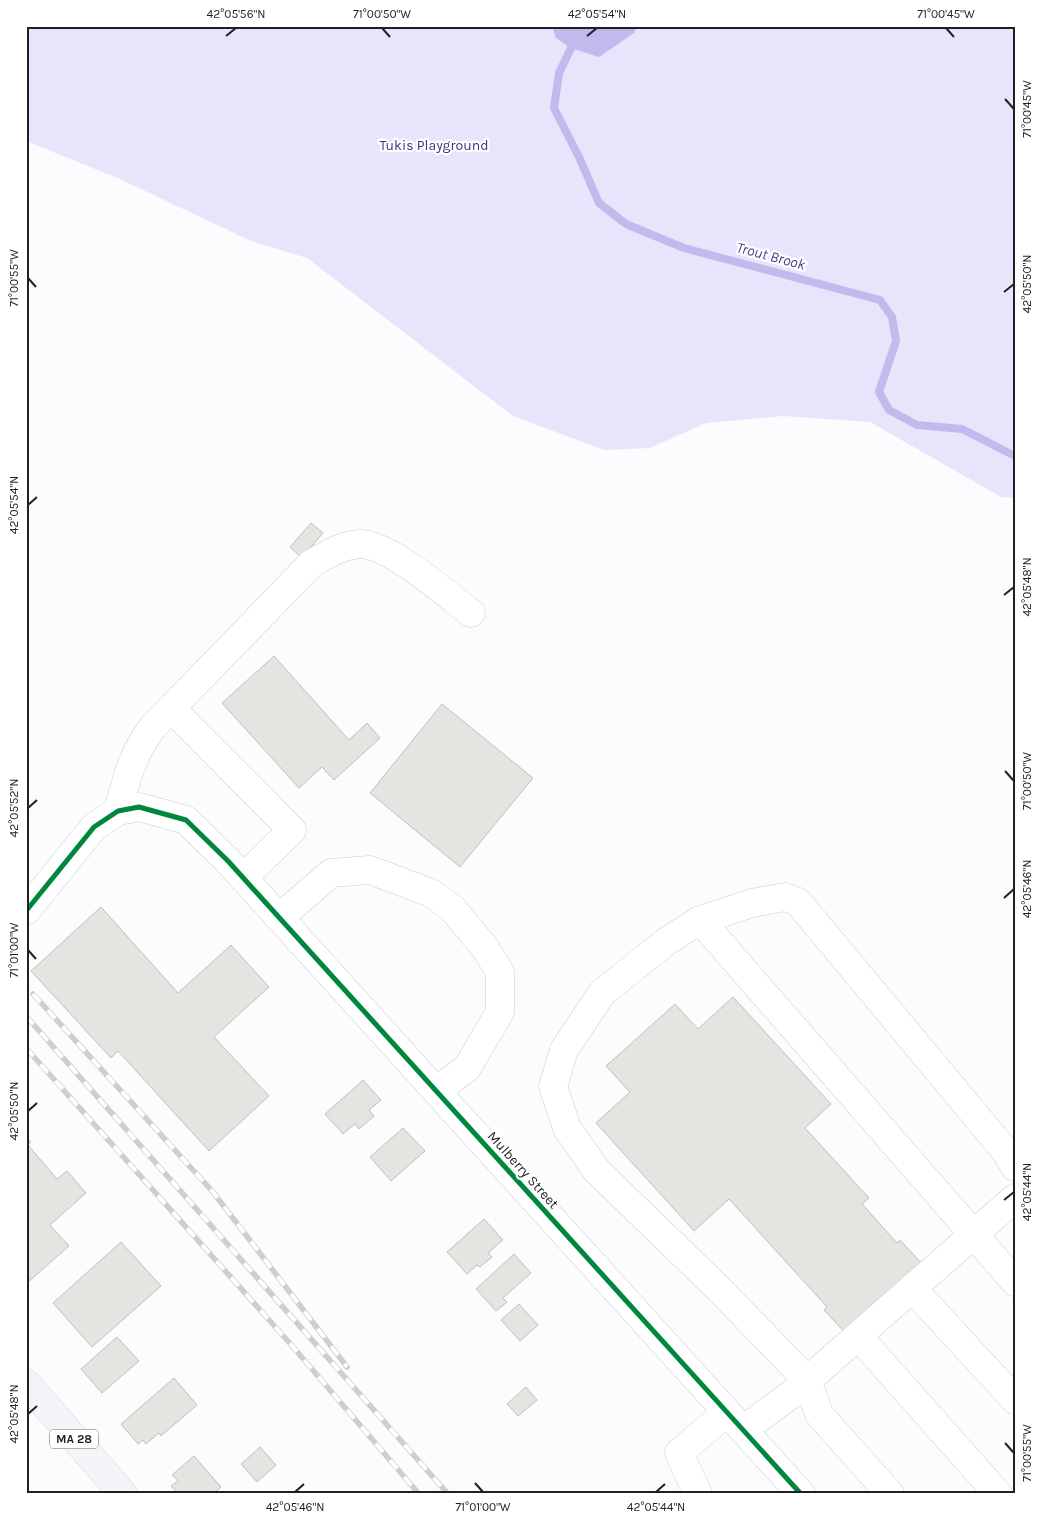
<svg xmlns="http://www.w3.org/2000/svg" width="1041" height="1520" font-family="Karla,sans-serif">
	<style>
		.green { fill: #e7e4fc }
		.water { fill: #c1baec }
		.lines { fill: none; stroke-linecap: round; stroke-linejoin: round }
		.stream { stroke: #c1baec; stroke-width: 8 }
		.building { fill: #e5e4e1; stroke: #c1bfbd }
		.minor-casing { stroke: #cdcdd1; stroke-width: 29 }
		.major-casing { stroke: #d6d6d8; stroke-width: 29 }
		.minor { stroke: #fff; stroke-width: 28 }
		.major { stroke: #f5f5f9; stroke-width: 28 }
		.rail-casing { stroke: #cecece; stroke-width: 5.5 }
		.rail { stroke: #fff; stroke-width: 4; stroke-dasharray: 11; stroke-linecap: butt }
		.cycleway-casing { stroke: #fff; stroke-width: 8 }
		.cycleway { stroke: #00873e; stroke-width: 5 }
		.ticks { fill: none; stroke: #1f1f25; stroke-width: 2 }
		.labels { text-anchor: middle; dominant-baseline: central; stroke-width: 4.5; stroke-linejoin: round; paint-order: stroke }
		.shield { fill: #fff; stroke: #626266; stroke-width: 1 }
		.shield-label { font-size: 12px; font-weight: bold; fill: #1f1f25 }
		.park-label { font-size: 14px; fill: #442f81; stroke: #fff }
		.street-label { font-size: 14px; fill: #1f1f25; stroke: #fff }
		.water-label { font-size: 15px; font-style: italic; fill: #4f3c8f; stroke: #fff }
		.neatline { fill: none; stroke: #1f1f25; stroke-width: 2 }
		.ticks-label { font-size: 12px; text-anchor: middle; fill: #1f1f25 }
	</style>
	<rect width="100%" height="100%" fill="#fcfcfe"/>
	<path class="green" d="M26 26H1015V498L1001 497 870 422 783 416 706 423 650 448 604 450 513 416 307 258 251 241 122 180 26 141Z"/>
	<path class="water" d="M552 26H637L634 33 599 57 571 48 556 38Z"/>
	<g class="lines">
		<path class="stream" d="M569 26 571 48 559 73 554 108 579 157 599 203 626 224 684 248 880 300 892 317 896 341 879 392 889 410 917 425 962 429 1015 456"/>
	</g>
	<path class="building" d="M311 523 323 533 302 558 290 547Z
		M274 656 349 740 367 723 380 738 334 780 322 767 299 788 222 703Z
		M442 704 533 778 460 867 370 793Z
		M101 907 178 993 231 945 269 987 214 1037 269 1096 209 1151 118 1051 111 1058 31 971Z
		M733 997 831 1104 805 1128 869 1198 862 1204 897 1243 900 1240 926 1268 850 1338 824 1310 827 1307 729 1199 694 1231 596 1123 630 1092 606 1066 675 1004 698 1029Z
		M363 1080 381 1100 369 1110 374 1116 359 1129 355 1124 343 1134 325 1114Z
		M403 1128 425 1151 391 1181 370 1157Z
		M26 1137 31 1142 28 1145 57 1179 67 1171 86 1193 50 1225 69 1246 26 1284Z
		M484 1219 503 1240 488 1253 492 1257 480 1267 477 1265 467 1274 447 1252Z
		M121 1242 161 1286 92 1347 53 1303Z
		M514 1254 531 1273 503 1298 507 1302 496 1311 476 1289Z
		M519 1304 538 1325 520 1341 501 1320Z
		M117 1337 139 1361 102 1393 81 1369Z
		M174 1378 197 1405 161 1436 159 1433 146 1444 143 1440 138 1444 121 1424Z
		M526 1387 537 1400 518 1416 507 1404Z
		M260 1447 276 1465 257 1482 241 1464Z
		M194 1456 221 1487 213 1494H178L171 1486 178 1481 172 1475Z"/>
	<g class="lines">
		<defs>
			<path id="minor" d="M171 708 292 830 243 878
				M118 811C127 778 132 754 153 727L312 563C327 555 342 545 359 544 389 543 446 594 471 613
				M26 911 94 827 118 811 139 807 186 820 228 861 801 1494
				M279 918 331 873 370 870 431 893 452 908 485 948 500 972V1012L467 1068 436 1091
				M700 920 1015 1282
				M912 1288 1015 1400
				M858 1336 998 1494
				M743 1430 793 1393 1015 1198
				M698 1494 679 1453 727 1412
				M890 1494 819 1414 807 1380 719 1289 596 1170 567 1128 553 1087 564 1050 602 993 667 941 700 920 752 903 785 897 798 902 1006 1152 1015 1167"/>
			<path id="major" d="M26 1383 123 1494"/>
		</defs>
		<use href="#minor" class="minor-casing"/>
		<use href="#major" class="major-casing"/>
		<use href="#minor" class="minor"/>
		<use href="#major" class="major"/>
		<defs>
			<path id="rail" d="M33 994 213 1192 347 1367
				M26 1016 448 1494
				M26 1048 287 1340 419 1494"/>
		</defs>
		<use href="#rail" class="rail-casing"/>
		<use href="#rail" class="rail"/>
		<defs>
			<path id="cycleway" d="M26 911 94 827 118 811 139 807 186 820 228 861 801 1494"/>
		</defs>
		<use href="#cycleway" class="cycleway-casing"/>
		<use href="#cycleway" class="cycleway"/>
	</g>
	<path class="ticks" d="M382 28 390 37M946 28 954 37M226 36 236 28M587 36 597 28M1005 99 1014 109M28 278 36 287M1004 292 1014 284M28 505 37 497M1004 595 1014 587M1005 771 1014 781M28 808 37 800M1004 898 1014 889M28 950 36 959M28 1111 37 1103M1004 1200 1014 1192M28 1414 37 1406M1005 1443 1014 1453M475 1483 483 1492M295 1492 304 1484M656 1492 665 1484"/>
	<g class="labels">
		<rect class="shield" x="50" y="1429.5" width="48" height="19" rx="4"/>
		<g class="shield-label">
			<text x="74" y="1439">MA 28</text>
		</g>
		<g class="park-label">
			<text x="434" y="145">Tukis Playground</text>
		</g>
		<g class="street-label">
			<text transform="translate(523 1170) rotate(48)">Mulberry Street</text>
		</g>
		<g class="water-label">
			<text transform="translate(771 256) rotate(15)">Trout Brook</text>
		</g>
	</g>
	<rect width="1041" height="1520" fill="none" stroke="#ffffff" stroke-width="55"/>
	<rect x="28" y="28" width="986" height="1464" class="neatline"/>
	<g class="ticks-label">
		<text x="236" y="18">42°05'56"N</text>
		<text x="382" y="18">71°00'50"W</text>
		<text x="597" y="18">42°05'54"N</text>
		<text x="946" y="18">71°00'45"W</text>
		<text transform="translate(1027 109) rotate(-90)" y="4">71°00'45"W</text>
		<text transform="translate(14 278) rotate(-90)" y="4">71°00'55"W</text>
		<text transform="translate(1027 284) rotate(-90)" y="4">42°05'50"N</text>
		<text transform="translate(14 505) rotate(-90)" y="4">42°05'54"N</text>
		<text transform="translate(1027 587) rotate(-90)" y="4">42°05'48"N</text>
		<text transform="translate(1027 781) rotate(-90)" y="4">71°00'50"W</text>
		<text transform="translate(14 808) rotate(-90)" y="4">42°05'52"N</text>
		<text transform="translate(1027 889) rotate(-90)" y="4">42°05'46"N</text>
		<text transform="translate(14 950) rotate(-90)" y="4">71°01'00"W</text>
		<text transform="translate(14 1111) rotate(-90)" y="4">42°05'50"N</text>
		<text transform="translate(1027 1192) rotate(-90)" y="4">42°05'44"N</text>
		<text transform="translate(14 1414) rotate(-90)" y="4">42°05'48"N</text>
		<text transform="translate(1027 1453) rotate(-90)" y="4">71°00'55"W</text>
		<text x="295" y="1511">42°05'46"N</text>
		<text x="483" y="1511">71°01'00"W</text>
		<text x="656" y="1511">42°05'44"N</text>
	</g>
</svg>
